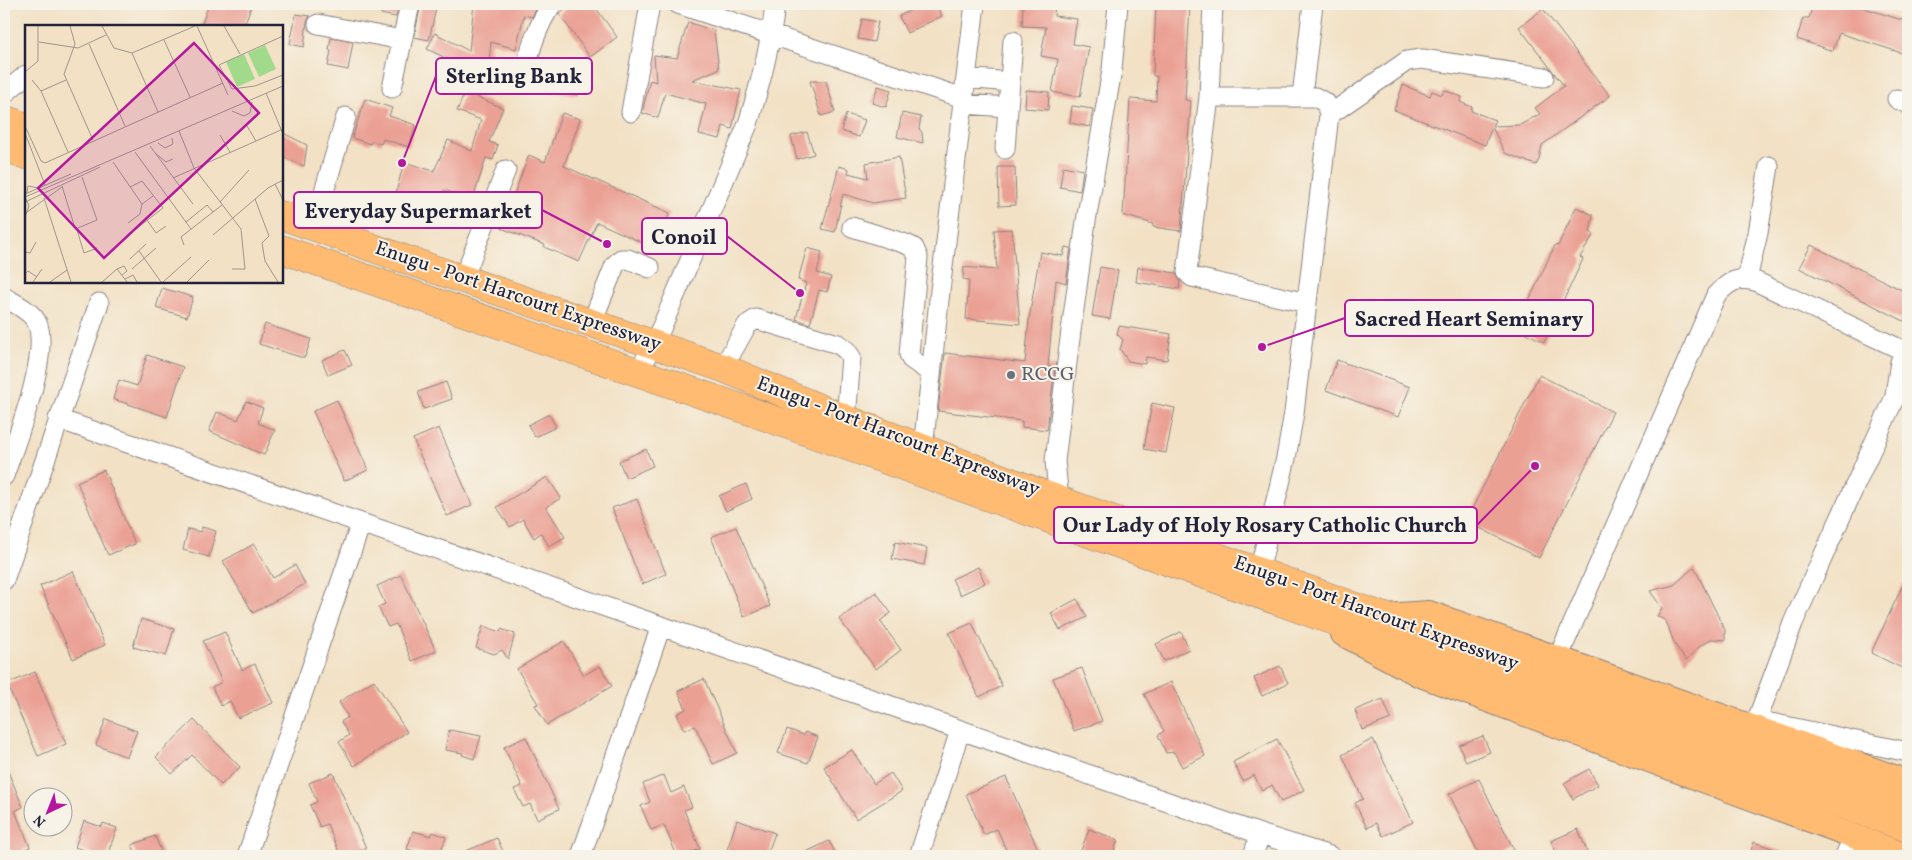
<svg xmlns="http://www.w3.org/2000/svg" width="1912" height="860" font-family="Vollkorn,serif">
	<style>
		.building { fill: #eba094 }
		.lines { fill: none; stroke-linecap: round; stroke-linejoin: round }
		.minor-casing { stroke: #8a8280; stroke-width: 21 }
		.major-casing { stroke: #8a8280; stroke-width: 26 }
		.highway-casing { stroke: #8a8280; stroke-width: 29 }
		.minor { stroke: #fff; stroke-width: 19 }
		.major { stroke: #ffbb71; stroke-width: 24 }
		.highway { stroke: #ffbb71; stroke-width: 28 }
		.worship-dot { fill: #6b7280; stroke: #f7f3e8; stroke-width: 2 }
		.labels { text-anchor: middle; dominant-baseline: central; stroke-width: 4; stroke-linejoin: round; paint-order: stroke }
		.street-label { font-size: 20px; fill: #22223b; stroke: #f7f3e8 }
		.worship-label { font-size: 20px; fill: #5b616d; stroke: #f7f3e8; text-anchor: start }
		.inset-road { fill: none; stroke: #9f958e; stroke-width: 1 }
		.view { fill: #b5179e; fill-opacity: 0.15; stroke: #b5179e; stroke-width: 2.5 }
		.inset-edge { fill: none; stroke: #22223b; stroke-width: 2.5 }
		.leader { fill: none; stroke: #b5179e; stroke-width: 2 }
		.callout-dot { fill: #b5179e; stroke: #f7f3e8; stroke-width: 2 }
		.callout { fill: #f7f3e8; stroke: #b5179e; stroke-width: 2 }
		.callout-label { font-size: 21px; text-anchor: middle; font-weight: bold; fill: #22223b }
	</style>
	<rect width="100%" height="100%" fill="#f7f3e8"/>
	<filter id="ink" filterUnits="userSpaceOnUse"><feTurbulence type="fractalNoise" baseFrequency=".02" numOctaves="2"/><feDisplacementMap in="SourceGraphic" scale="10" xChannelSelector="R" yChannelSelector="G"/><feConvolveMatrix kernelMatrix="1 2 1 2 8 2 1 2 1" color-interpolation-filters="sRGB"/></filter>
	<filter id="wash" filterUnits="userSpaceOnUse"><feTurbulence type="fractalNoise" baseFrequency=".0096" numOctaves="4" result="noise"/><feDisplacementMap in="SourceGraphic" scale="20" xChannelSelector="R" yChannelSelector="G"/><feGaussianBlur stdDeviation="1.12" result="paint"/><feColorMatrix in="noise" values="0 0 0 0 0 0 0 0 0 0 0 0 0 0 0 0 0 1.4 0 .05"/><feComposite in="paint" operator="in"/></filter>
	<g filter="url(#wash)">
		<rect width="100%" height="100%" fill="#f2e1c5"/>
		<g id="blocks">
			<path class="building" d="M209 4H252L244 26H201Z
				M383 4H399L396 17 381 14Z
				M421 4H437L429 40 414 37Z
				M474 4H539L532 17 524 15 516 49 491 42 488 71 466 68 427 49 435 33 469 51Z
				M571 4H593L617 37 590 57 559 14Z
				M924 4H936L942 16 907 33 899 16Z
				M1023 4H1055L1054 16 1077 19 1073 44 1089 47 1080 97 1052 92 1058 59 1041 56 1046 27 1022 26Z
				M1156 4H1190L1185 100 1191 101 1181 231 1153 227V224L1123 215 1130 99 1156 101 1157 76H1153Z
				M1813 4H1852L1908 22V55L1839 33 1833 51 1797 39 1803 18H1809Z
				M1543 9 1610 96 1542 145 1539 160 1536 165 1505 153 1492 127 1485 145 1394 110 1403 85 1430 96 1432 91 1442 95 1444 90 1462 97 1460 102 1472 107 1471 111 1495 120 1492 126 1520 125 1540 114 1535 108 1564 86 1519 27Z
				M296 14 310 16 307 21 304 47 290 44Z
				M862 19 878 22 874 42 858 39Z
				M688 22 714 31 719 69 692 80 741 90 732 129 723 126 720 139 699 134 706 104 665 93 658 118 642 113 650 80 656 82 654 55 677 58Z
				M331 38 353 42 348 70 328 66 331 51 329 50Z
				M536 75 579 79 578 95 530 90Z
				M810 81H826L835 112 821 116Z
				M878 86 891 90 886 107 872 103Z
				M1026 90 1049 92 1048 110 1025 108Z
				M465 92 503 108 489 142 498 145 493 160 486 158 473 199 444 190 439 209 395 196 404 162 434 171 448 140 472 151 481 120 457 111Z
				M365 99 392 108 389 116 416 125 409 147 383 139 381 144 372 141 370 144 352 138Z
				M1072 106 1093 109 1090 127 1070 123Z
				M562 113 580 119 564 166 670 213 654 248 597 222 579 262 544 247 545 245 501 228 529 155 545 162Z
				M902 113 921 117 919 129 922 132 923 143 897 137Z
				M846 114 865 120 859 137 841 131Z
				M281 132 307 145 304 166 281 156Z
				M807 132 814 154 797 159 791 136Z
				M899 157 906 198 873 203 843 194 835 232 822 229 839 166 849 169 848 173 868 178 866 163Z
				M1063 166 1083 170 1080 191 1060 187Z
				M998 167H1015L1016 205 999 206Z
				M1576 207 1593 215 1590 232 1594 234 1580 257 1583 259 1544 342 1516 328 1555 245 1558 246Z
				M1012 229 1020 324 966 319 969 280 963 279 964 267 997 270 994 230Z
				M1811 245 1908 293V313L1904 321 1799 268Z
				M1065 247 1071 248 1066 283 1056 280 1048 366 1055 367 1047 430 1022 427V421L938 411 945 353 1025 363 1029 319 1040 252 1063 256Z
				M807 248 822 252 817 273 831 277 827 292 819 290 810 324 796 319 806 283 798 280Z
				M1100 267 1118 270 1110 319 1092 316Z
				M1138 267 1176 273 1180 281 1179 289 1136 282Z
				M162 288 193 297 187 317 156 308Z
				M265 324 311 339 305 357H300L259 344Z
				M1119 326 1171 334 1167 360 1146 357 1145 364 1128 361 1120 349 1123 340 1117 334Z
				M345 350 352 365 328 375 322 360Z
				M147 355 183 367 167 417 113 399 119 380 137 386Z
				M1337 360 1410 387 1398 417 1326 390Z
				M1539 375 1613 412 1539 558 1466 521Z
				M446 382 452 399 424 409 418 392Z
				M337 400 368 470 344 481 313 411Z
				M246 401 263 408 258 423 275 430 264 455 209 431 217 412 238 420Z
				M1152 403 1175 408 1166 453 1144 449Z
				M549 414 556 427 535 437 528 425Z
				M439 428 472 505 447 516 413 439Z
				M646 449 653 466 626 478 619 461Z
				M104 470 135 544 108 555 77 482Z
				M547 477 561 498 546 507 565 537 549 546 541 533 534 538 523 519 510 527 497 507Z
				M746 484 752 499 726 511 719 496Z
				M637 499 666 574 642 584 612 508Z
				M202 527 216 531 209 557 183 550 188 529 201 532Z
				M736 527 770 606 744 617 711 537Z
				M895 542 927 548 924 565 892 559Z
				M254 544 273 578 295 565 305 584 253 613 223 561Z
				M978 567 985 583 960 595 952 579Z
				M1694 567 1725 630V640L1711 639 1700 646 1686 661 1674 643 1666 621 1657 616 1662 608 1650 591 1674 585Z
				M73 571 105 645 73 659 40 586Z
				M1908 574V661L1904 669 1871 653Z
				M401 575 436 651 412 661 396 624 388 627 378 607 385 604 377 586Z
				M876 592 891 613 880 621 901 650 876 669 839 619Z
				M1077 599 1087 617 1060 630 1051 613Z
				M141 619 174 629 166 656 133 647Z
				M972 623 1002 686 979 697 949 633Z
				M483 626 500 632 501 629 515 634 508 659 502 650 494 654 476 648Z
				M225 632 242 670 255 664 273 703 238 718 230 701 221 706 212 687 222 682 203 641Z
				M1181 632 1189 649 1164 661 1156 644Z
				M564 641 584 675 600 666 612 686 547 725 535 705 538 704 517 669Z
				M1280 666 1288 683 1262 696 1254 678Z
				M1082 668 1102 721 1074 731 1053 678Z
				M35 672 66 744 38 756 7 684Z
				M704 679 737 753 713 764 695 726 684 730 677 714 686 709 678 691Z
				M374 680 407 732 354 766 339 742 349 735 341 722 348 717 339 702Z
				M1171 682 1205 756 1182 767 1174 752 1166 753 1158 735 1164 731 1144 694Z
				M1383 699 1391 719 1362 730 1355 710Z
				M106 719 137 731 127 757 96 745Z
				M194 720 240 767 221 785 192 755 172 774 156 757Z
				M787 729 804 735 805 732 818 737 808 763 778 753Z
				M449 730 481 736 474 759 462 755 463 753 445 750Z
				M1483 736 1490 752 1466 762 1459 745Z
				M526 737 559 809 537 819 530 804 523 807 514 789 522 786 504 747Z
				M1277 739 1304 790 1281 802 1272 785 1262 791 1254 775 1243 781 1233 762Z
				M1373 739 1413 822 1383 836 1376 823 1367 828 1355 803 1363 799 1342 755Z
				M852 750 874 784 891 773 902 791 856 819 824 767Z
				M4 762 23 807 15 811 30 847 11 855 4 838Z
				M1589 769 1598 785 1573 799 1564 783Z
				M333 773 366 848 347 856H341L327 824 320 827 310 805 317 802 309 783Z
				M664 775 671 793 684 787 692 807 684 810 700 849 682 856H677L664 825 651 830 641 806 650 802 643 784Z
				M1006 777 1041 856H1009L997 829 984 835 966 794Z
				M1479 779 1514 850 1502 856H1480L1449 794Z
				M737 820 775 833 767 856H744L727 850Z
				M84 821 102 827 103 823 117 828 107 856H99L75 847Z
				M1089 829 1118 840 1112 856H1079Z
				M1578 829 1589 856H1558L1551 841Z
				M413 831 431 836 433 832 446 837 439 856H431L407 849Z
				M155 836 163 856H137L132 845Z
				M497 838 505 856H454Z
				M829 841 837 856H798Z
				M1754 842 1789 854 1788 856H1749Z"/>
		</g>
	</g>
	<g filter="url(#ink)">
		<use href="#blocks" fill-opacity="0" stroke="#8a8280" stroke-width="1"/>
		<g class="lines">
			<defs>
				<path id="minor" d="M678 4 963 98
					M1213 4 1209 97 1187 272 1192 277 1307 303
					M318 24 402 40
					M524 75C530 49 537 26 552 4
					M966 78 1010 82
					M392 88 410 4
					M4 94 26 75
					M1302 96 1313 4
					M1209 97H1315L1326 103 1329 115 1294 413 1286 458 1259 572
					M1897 99 1908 104
					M963 104 1008 107
					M631 112 650 4
					M1329 115 1407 61 1422 59 1544 77
					M1005 149 1013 41
					M314 226 346 117
					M852 227 906 244 914 248 918 257 909 354 911 359 931 373
					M463 279 506 170
					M1747 279 1758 233 1769 166
					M4 297C15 304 32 311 37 323 51 354 15 443 4 476
					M592 322 615 265 621 259H628L650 268
					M723 368 747 325 756 319 838 344 846 350 851 357 846 419
					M637 373 654 345 748 124C760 84 771 45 775 4
					M1895 395 1900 362
					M58 419 661 626 1260 834 1330 856
					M923 449 940 291 975 4
					M1059 500 1055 461 1069 346 1086 221 1112 70 1118 4
					M4 580 99 303
					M1558 658 1716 295C1730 281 1736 277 1755 281L1900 349
					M1757 720 1793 623 1894 399 1908 379
					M1757 720 1908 752
					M247 856 361 523
					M581 856 661 626
					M919 856 960 731
					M1253 856 1260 834
					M1845 856 1853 837"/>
				<path id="major" d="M1384 616 1429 613 1908 782
					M1343 634 1418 674 1907 856"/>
				<path id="highway" d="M4 119 26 127
					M4 147 26 155
					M281 215 410 261 723 368 846 419 1059 500 1908 805
					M281 249 744 409 1908 828"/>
			</defs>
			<use href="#minor" class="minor-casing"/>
			<use href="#major" class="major-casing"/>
			<use href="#highway" class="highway-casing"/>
			<use href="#minor" class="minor"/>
			<use href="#major" class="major"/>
			<use href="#highway" class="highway"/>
		</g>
	</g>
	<circle class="worship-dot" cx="1011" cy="375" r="5"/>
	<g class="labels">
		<g class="street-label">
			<text transform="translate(518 297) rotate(19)">Enugu - Port Harcourt Expressway</text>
			<text transform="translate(898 437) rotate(21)">Enugu - Port Harcourt Expressway</text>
			<text transform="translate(1376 614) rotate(20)">Enugu - Port Harcourt Expressway</text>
		</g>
		<g class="worship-label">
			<text x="1021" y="375">RCCG</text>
		</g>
	</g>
	<g transform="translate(25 25)">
		<rect width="258" height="258" fill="#f2e1c5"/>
		<path d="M240 20 251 44 234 52 223 28ZM219 29 230 54 212 62 201 37Z" fill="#a2da8c"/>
		<path class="inset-road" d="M45 1 50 19 39 49 68 115M77 1 89 23 107 28 170 1M172 1 203 70M199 1 215 29M258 11 194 40 207 64 230 61 258 50M139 15 165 72M14 17 53 23 81 10M64 19 100 101M107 28 133 87M0 47 13 36V1M7 55 16 66 43 127M16 66 41 55M241 68 258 109M207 86 219 91 225 88 227 77M0 101 16 136 20 138 198 58M222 101 231 116M154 106 169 143 216 204 220 244H207M0 108 20 160M195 110 205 127M133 118 140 123 148 119 147 113M125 121 168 179M110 127 166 204M130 128 141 137 148 134M88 137 117 179 128 171M148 153 258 104M250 159 258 175M37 161 50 203M105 162 117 156 138 183 111 204M2 168 3 161 14 163M0 169 46 149M0 172 258 61M19 173 46 257M230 174 244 211 237 218 240 236 253 257M0 177 75 142M195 177 224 145M2 187 37 162M0 192 4 181 1 174M122 195 131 208 141 201M161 197 182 180 188 187M103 198 115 189 117 179M53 203 72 195 57 152M52 205 59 228 72 223M188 210 243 163 258 155M159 220 156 212 197 180M114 226 136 257M0 227 5 228 11 217M105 234 121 219M92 244 99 241 102 246 97 250M107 244 131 223M0 249 3 246 12 252M100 254 108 250 112 257M8 257 17 244M25 257 42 245M77 257 92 244 102 257M138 257 166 232M162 257 184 235"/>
		<path class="view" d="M169 18 234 88 79 233 13 163Z"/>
		<rect width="258" height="258" class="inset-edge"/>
	</g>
	<path class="leader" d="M402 163L436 76M607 244L542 210M800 293L727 236M1262 347L1345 318M1535 466L1477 525"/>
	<g class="callout-dot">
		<circle cx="402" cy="163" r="5"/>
		<circle cx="607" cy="244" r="5"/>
		<circle cx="800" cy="293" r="5"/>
		<circle cx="1262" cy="347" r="5"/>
		<circle cx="1535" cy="466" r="5"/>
	</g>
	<g class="callout">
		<rect x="436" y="58" width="156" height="36" rx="5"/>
		<rect x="294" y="192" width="248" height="36" rx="5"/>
		<rect x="642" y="218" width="85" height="36" rx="5"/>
		<rect x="1345" y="300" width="248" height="36" rx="5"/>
		<rect x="1054" y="507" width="423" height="36" rx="5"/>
	</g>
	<g class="callout-label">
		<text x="514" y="83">Sterling Bank</text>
		<text x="418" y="218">Everyday Supermarket</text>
		<text x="684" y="244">Conoil</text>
		<text x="1469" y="326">Sacred Heart Seminary</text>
		<text x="1265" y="532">Our Lady of Holy Rosary Catholic Church</text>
	</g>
	<rect width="1912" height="860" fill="none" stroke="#f7f3e8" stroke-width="20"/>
	<g transform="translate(48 812) rotate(223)"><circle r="24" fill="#f7f3e8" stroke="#a29fa3"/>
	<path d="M0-4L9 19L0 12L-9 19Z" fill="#b5179e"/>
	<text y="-8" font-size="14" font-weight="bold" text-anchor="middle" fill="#22223b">N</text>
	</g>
</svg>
